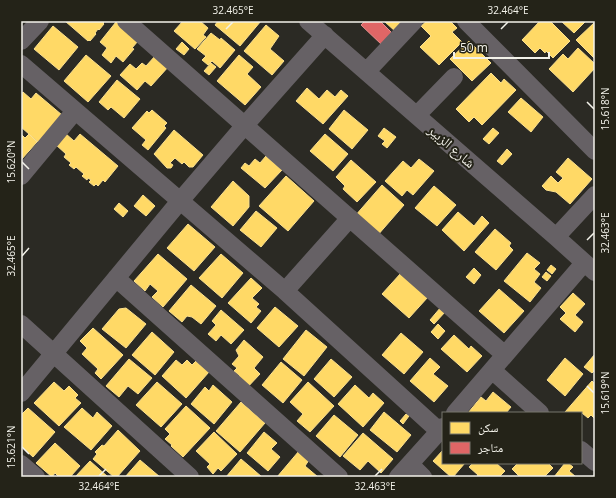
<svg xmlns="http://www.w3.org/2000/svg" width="616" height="498" font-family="'Open Sans','Noto Naskh Arabic',sans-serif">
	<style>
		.homes { fill: #ffd966; stroke: #fbe08e }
		.shops { fill: #e06666; stroke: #e6908e }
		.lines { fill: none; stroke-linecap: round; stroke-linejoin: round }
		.minor { stroke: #666165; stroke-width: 18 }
		.ticks { fill: none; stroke: #f3f2ea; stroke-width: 1.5 }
		.labels { text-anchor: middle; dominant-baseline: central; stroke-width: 4; stroke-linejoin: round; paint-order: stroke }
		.street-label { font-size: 14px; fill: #f3f2ea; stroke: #242318 }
		.neatline { fill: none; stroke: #f3f2ea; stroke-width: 1.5 }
		.ticks-label { font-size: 10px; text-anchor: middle; fill: #f3f2ea }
	</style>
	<rect width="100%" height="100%" fill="#2b2a24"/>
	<path class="homes" d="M65 21H105L103 23 104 24 99 30 98 29 95 33 96 34 90 41 89 40 88 41Z
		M183 21H200L208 28 203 35 206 37 195 49 174 31Z
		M218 21H261L240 46 215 25Z
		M384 21H406L396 32Z
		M427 21H450L457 28 452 32 462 42 439 65 420 47 431 36 421 26Z
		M540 21H550L570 41 553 58 546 51 545 53 540 48 535 53 522 40Z
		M561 21H586L574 33Z
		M116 22 138 41 132 48 134 49 123 62 116 56 111 63 102 55 107 48 100 42Z
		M595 22V59L576 40Z
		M266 25 279 36 270 49 284 61 272 75 244 51Z
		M53 26 78 47 59 70 34 49Z
		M211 33 220 40 221 38 235 50 220 68 212 61 208 65 202 60 206 56 197 49Z
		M469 41 491 63 472 81 450 59Z
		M182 42 189 49 184 55 176 49Z
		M578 48 595 64V68L573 92 549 69 563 54 568 59Z
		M86 55 111 76 88 102 64 81Z
		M156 55 169 66 151 86 145 81 137 90 120 75 130 64 136 69 142 63 146 66Z
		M239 55 253 67 247 74 261 87 245 105 217 81Z
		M211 63 216 67 209 75 204 71Z
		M491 73 501 83 504 79 516 90 482 125 474 117 469 122 456 109Z
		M117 80 140 99 124 118 111 107 108 110 99 102Z
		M307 88 319 99 327 90 335 97 341 90 348 96 323 124 296 101Z
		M23 92 31 99 36 93 62 115 38 142 21 127V95Z
		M521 98 543 117 531 132 508 112Z
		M152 110 167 123 164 126 166 128 148 150 142 145 146 140 132 128 147 111 149 113Z
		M344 110 368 130 352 149 329 129Z
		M384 128 396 137 387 148 382 144 385 141 378 136Z
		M493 128 499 133 489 144 483 139Z
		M174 130 203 155 193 167H189L184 162 182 164 175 158 170 163 173 165 171 168H167L154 154Z
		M65 133 74 141 80 134 118 166 105 182 103 180 98 186 96 184 94 186 89 182 91 180 88 178 87 180 82 176 84 174 76 167 74 169 69 165 71 163 64 157 66 154 55 144Z
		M21 134 25 138 29 134 37 142 21 160Z
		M325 134 348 154 333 171 310 151Z
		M507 149 512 154 502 165 497 161Z
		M266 156 282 170 265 188 241 168 245 163 249 166 255 159 260 163Z
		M568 158 592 179 570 204 556 192 546 190 542 186 551 176 558 183 563 178 556 172Z
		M419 159 434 171 413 195 407 190 402 196 385 181 403 161 411 168Z
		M351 160 376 182 357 202 343 189 345 186 336 177Z
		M286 176 314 201 288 231 259 206Z
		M233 181 249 196V207L233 226 211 207Z
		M382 185 404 205 377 236 355 216Z
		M434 186 456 205 437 226 415 208Z
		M143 195 155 206 146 216 134 206Z
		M119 203 128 211 123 217 114 209Z
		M256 211 277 228 261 247 240 230Z
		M458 212 474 226 482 216 489 223 464 251 442 230Z
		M188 224 215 247 194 271 167 248Z
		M495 229 511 243 509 246 513 250 496 270 475 252Z
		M527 253 540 263 534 269 540 274 534 282 541 288 530 302 504 281Z
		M158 254 187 279 163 307 152 297 158 291 150 284 145 291 134 281Z
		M221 254 243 273 222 298 199 278Z
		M551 265 556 269 552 274 547 270Z
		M474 268 481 275 474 284 466 277Z
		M546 272 551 276 547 281 542 277Z
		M401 273 428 297 409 318 382 294Z
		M251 278 262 288 252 298 259 304 256 307 261 311 251 323 228 303Z
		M191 285 216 306 201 324 192 317 187 316 182 322 169 311Z
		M499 289 524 311 504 333 479 311Z
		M573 293 585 304 575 315 583 322 575 332 560 319 566 313 560 307Z
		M275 307 298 326 279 347 257 328Z
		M441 307 446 311 434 324 430 320Z
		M126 308 146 324 126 348 102 329 119 309Z
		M221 310 244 330 231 344 221 335 216 341 208 334 216 325 212 321Z
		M438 324 445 331 438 339 431 332Z
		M93 328 123 355 101 379 95 373 98 369 82 354 87 348 80 341Z
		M306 330 327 347 304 376 283 359Z
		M152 332 174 352 155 375 132 355Z
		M401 333 423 352 404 374 382 355Z
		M454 335 469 349 471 346 482 356 467 372 441 349Z
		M244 340 263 357 254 368 260 374 244 391 234 382 240 376 234 371 237 368 232 364 239 356 236 350Z
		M595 354V370L592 373 584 367Z
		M430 358 440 367 433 374 448 386 434 402 410 381Z
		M565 358 583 374 565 396 547 380Z
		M129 359 152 378 138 394 128 386 119 397 106 386Z
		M331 359 352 377 334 397 314 379Z
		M176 360 182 365 187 360 192 365 196 361 209 372 186 398 162 376Z
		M281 362 302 380 283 403 262 385Z
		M592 381 595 384V419L591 415 588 418 582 413 581 415V413H566L565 412Z
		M54 382 64 391 69 386 78 395 75 398 81 403 59 426 34 403Z
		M157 382 182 404 161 427 136 405Z
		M308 382 334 406 310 432 297 421 303 414 290 402Z
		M213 385 232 402 214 424 191 404 205 387 209 391Z
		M355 385 369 398 373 393 384 403 363 427 338 404Z
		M493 392 511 407 506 413H468L481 397 486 401Z
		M241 402 265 423 240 452 216 431Z
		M186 406 210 428 183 457 171 446 172 445 165 439 170 434 165 429Z
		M28 408 55 432 33 457 21 446V415Z
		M82 408 93 418 97 412 112 426 91 450 64 427Z
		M384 412 411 435 397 452 370 430Z
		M406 414 409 416 403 424 400 421Z
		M334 415 358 435 340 457 316 436Z
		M118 430 140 451 117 477H114L93 459 97 454 95 452 102 445 104 446Z
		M214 432 237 454 221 471 218 468 213 474 207 467 210 464 196 451Z
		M264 432 277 443 271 449 280 457 268 471 247 453Z
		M363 433 393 459 381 473 368 461 360 470 343 456Z
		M55 443 80 466 70 477H59L55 473 52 477 36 463Z
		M443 450V463H465L453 477H451L433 461Z
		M299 451 309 460 305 466 318 477H277Z
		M241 459 262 477H226Z
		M140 460 160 477H125Z
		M90 461 108 477H75Z
		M473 463H496L505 471 499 477H477L478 475 469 467Z
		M518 463H548L553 468 544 477H520L512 469Z
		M565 463H568L573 467 569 471 576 477H554Z"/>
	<path class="shops" d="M365 21H380L393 34 382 45 361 25Z"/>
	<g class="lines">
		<path class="minor" d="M126 21 505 355
			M308 21 556 237 595 272
			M466 21 595 151
			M21 41 40 21
			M21 64 285 291 439 431
			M367 71 414 21
			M417 115 454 77
			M21 176 75 111
			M556 237 595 195
			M116 278 339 477
			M285 291 350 218
			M21 324 190 477
			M492 370 540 413
			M21 393 180 201 245 125 325 35
			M455 413 584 263
			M581 450 595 462
			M21 464 36 477
			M410 464 423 477
			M398 477 443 427"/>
	</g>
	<path class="ticks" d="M226 29 233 22M501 29 508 22M587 102 594 109M22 162 29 169M587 240 594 233M22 256 29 248M587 386 594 393M22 447 29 454M99 476 106 469M375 476 382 469"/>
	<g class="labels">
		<g class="street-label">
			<text transform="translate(452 146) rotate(41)">شارع الزبير</text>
		</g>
	</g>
	<rect width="616" height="498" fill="none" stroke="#242318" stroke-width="44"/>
	<rect x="442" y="412" width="140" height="52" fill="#242318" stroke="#77766c"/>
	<rect x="450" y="422" width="20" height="12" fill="#ffd966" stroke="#77766c"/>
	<text x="478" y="432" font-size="12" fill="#f3f2ea">سكن</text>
	<rect x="450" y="442" width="20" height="12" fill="#e06666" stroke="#77766c"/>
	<text x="478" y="452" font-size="12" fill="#f3f2ea">متاجر</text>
	<path d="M454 52v6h95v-6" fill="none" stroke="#f3f2ea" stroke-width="2"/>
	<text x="460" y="52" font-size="12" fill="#f3f2ea" stroke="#242318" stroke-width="3" paint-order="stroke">50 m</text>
	<rect x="22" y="22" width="572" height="454" class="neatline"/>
	<g class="ticks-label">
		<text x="233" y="14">32.465°E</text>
		<text x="508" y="14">32.464°E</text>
		<text transform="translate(605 109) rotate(-90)" y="4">15.618°N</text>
		<text transform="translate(11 162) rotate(-90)" y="4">15.620°N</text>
		<text transform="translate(605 233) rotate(-90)" y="4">32.463°E</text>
		<text transform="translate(11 256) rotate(-90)" y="4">32.465°E</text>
		<text transform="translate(605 393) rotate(-90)" y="4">15.619°N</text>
		<text transform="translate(11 447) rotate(-90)" y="4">15.621°N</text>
		<text x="99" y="490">32.464°E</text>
		<text x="375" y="490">32.463°E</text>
	</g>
</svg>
